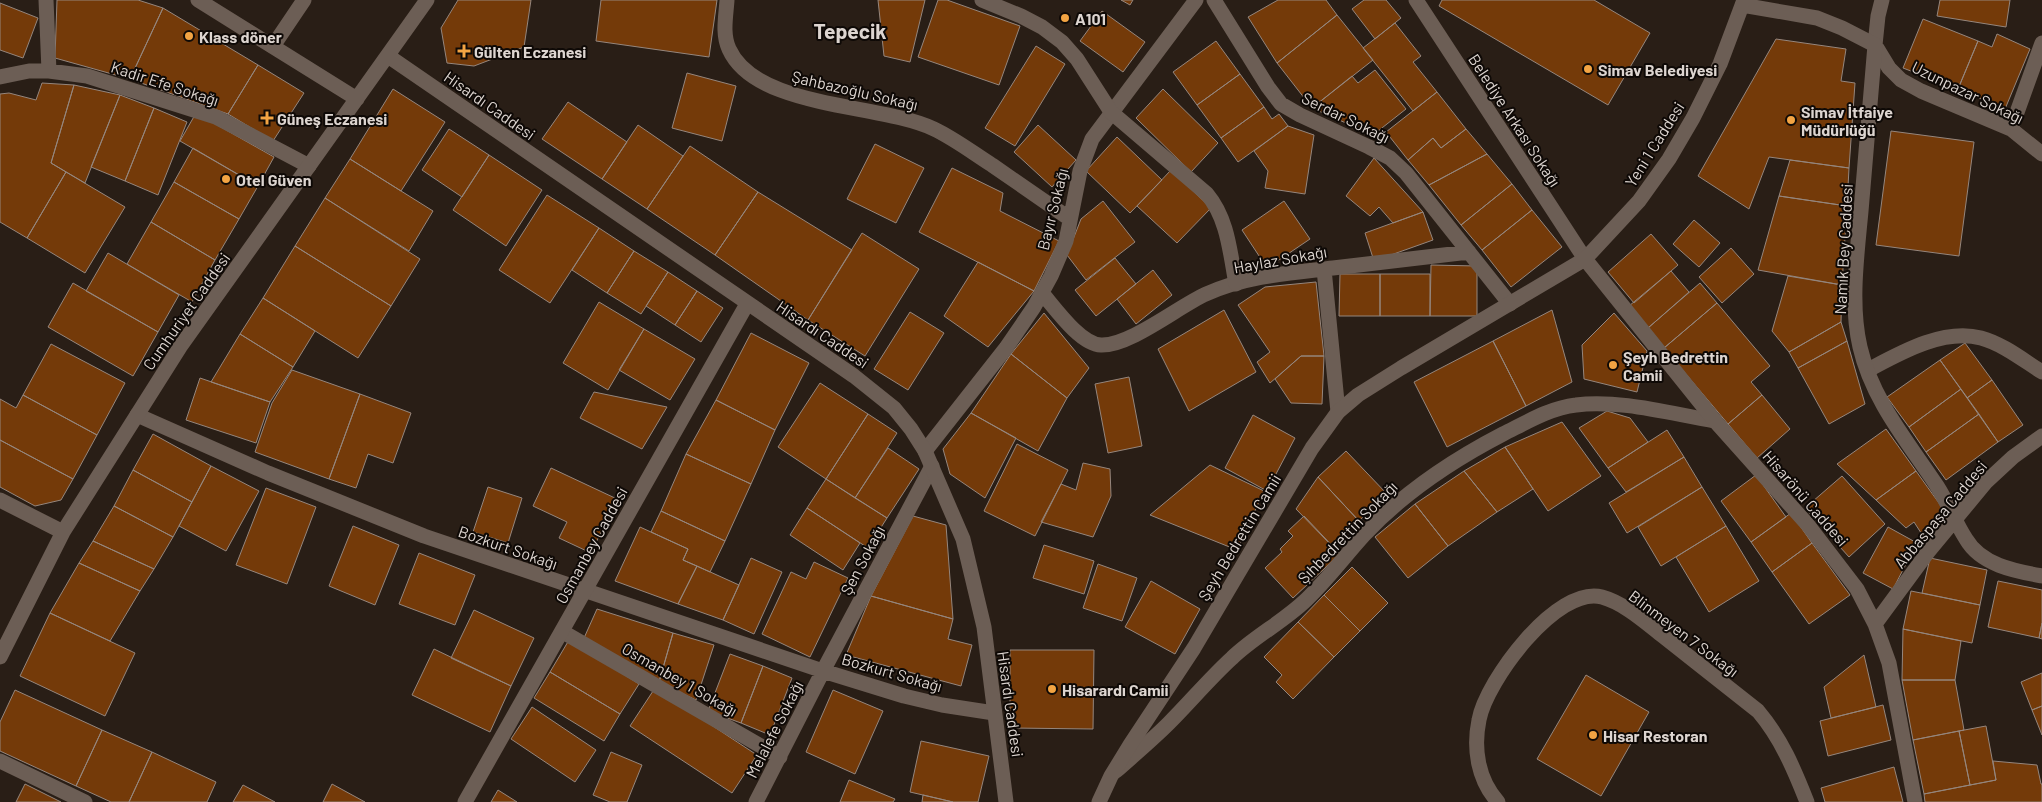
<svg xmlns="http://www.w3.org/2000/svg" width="2042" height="802" font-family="Barlow,sans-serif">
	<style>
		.building { fill: #743a09; stroke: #95867d }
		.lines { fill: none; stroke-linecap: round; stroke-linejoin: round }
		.street { stroke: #6c5e55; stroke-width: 15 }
		.secondary { stroke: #6c5e55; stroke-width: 15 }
		.poi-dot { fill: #f3a443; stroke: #0e0906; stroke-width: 2 }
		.labels { text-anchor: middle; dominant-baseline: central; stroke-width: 4; stroke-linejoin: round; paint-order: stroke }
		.poi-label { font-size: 16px; font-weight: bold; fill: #ddd5d0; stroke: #0e0906; text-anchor: start }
		.street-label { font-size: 16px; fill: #ddd5d0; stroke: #0e0906 }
		.district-label { font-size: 21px; font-weight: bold; fill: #ddd5d0; stroke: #0e0906 }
	</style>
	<rect width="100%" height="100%" fill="#291e16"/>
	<path class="building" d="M57 0H138L163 8 130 79 55 58Z
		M458 0H531L524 47 474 66 447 63 441 28Z
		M601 0H717L709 57 596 41Z
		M878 0H925L910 62 884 56Z
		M938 0H947L1020 26 999 85 918 57Z
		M1121 0H1133L1130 5Z
		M1278 0H1326L1337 15 1277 63 1248 17Z
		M1364 0H1386L1401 18 1375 39 1352 9Z
		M1442 0H1594L1650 33 1608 105 1439 6Z
		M1940 0H2010L2006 27 1937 16Z
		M0 3 38 18 23 58 0 50Z
		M163 8 258 65 228 114 130 79Z
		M1102 11 1145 42 1123 72 1080 41Z
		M1337 15 1373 60 1312 108 1277 63Z
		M1923 19 1978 41 1958 89 1903 68Z
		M1395 23 1421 56 1413 62 1437 92 1413 111 1363 48Z
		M1997 34 2030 49 2005 109 1958 89 1978 41 1992 47Z
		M1776 39 1846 49 1841 81 1855 83 1849 168 1769 157 1749 209 1698 176Z
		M1216 41 1240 74 1197 105 1173 72Z
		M1036 46 1065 64 1015 146 985 128Z
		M258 65 304 93 273 141 228 114Z
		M1375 70 1406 109 1373 135 1312 108 1352 76 1358 83Z
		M687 73 736 86 722 141 672 128Z
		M1240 74 1264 107 1221 138 1197 105Z
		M42 83 74 85 51 163 66 172 27 238 0 222V94L9 93 36 100Z
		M74 85 120 95 85 183 51 163Z
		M393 89 445 122 401 191 350 159Z
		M1163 89 1218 143 1191 172 1136 118Z
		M1437 92 1466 129 1441 148 1433 138 1408 160 1386 132Z
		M120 95 154 108 125 181 91 167Z
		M568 102 627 142 602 179 542 139Z
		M1264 107 1272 119 1279 114 1288 126 1238 162 1221 138Z
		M154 108 187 122 158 195 125 181Z
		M196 113 274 157 258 186 180 141Z
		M638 125 683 156 647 209 602 179Z
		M1038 125 1076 160 1052 187 1014 152Z
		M1288 126 1314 135 1305 194 1265 188 1268 171 1254 151Z
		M449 129 489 155 462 197 422 170Z
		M1466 129 1487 154 1429 185 1408 160 1433 138 1441 148Z
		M1891 131 1974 142 1959 256 1876 245Z
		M1117 137 1162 180 1130 213 1086 171Z
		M875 144 924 168 896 223 847 199Z
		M690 146 758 192 715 255 647 209Z
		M193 148 258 186 239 219 174 182Z
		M1487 154 1512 184 1461 225 1429 185Z
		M489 155 542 190 506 246 453 210Z
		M1374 158 1423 212 1393 223 1379 207 1370 216 1346 196Z
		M350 159 433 211 409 251 325 198Z
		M1790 160 1849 168 1847 206 1779 196Z
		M952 168 1003 193 1000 211 1059 241 1034 291 919 232Z
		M1171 170 1211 208 1177 243 1137 206Z
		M66 172 125 207 85 273 27 238Z
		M174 182 239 219 215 260 151 222Z
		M1512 184 1532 210 1482 250 1461 225Z
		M758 192 852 250 808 320 715 255Z
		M547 195 599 228 550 303 499 270Z
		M1779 196 1847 206 1842 285 1758 270Z
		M325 198 420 259 391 306 295 246Z
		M1103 201 1135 242 1086 280 1067 255 1081 219Z
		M1284 201 1310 239 1267 268 1242 230Z
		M1532 210 1562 247 1511 287 1482 250Z
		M1423 212 1433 240 1374 261 1365 233Z
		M1694 220 1720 243 1699 267 1673 244Z
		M151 222 215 260 192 302 127 264Z
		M599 228 634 251 607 293 572 270Z
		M862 233 919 269 865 356 808 320Z
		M1651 234 1678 265 1634 303 1608 272Z
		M295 246 391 306 358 358 263 298Z
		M1731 248 1754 274 1722 303 1699 277Z
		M634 251 668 272 641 314 607 293Z
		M108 253 179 295 158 332 86 291Z
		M1115 258 1136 284 1096 316 1075 290Z
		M978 262 1034 291 988 347 944 316Z
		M1431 265 1477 266V316H1430Z
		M1153 270 1172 295 1136 324 1117 299Z
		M1671 271 1689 292 1648 328 1629 306Z
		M668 272 697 291 675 325 646 306Z
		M1340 274H1380V316H1339Z
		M1380 274H1430V316H1380Z
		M1788 276 1842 285 1841 322 1789 352 1772 331Z
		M1316 282 1324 356H1301L1270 383 1257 362 1270 352 1238 305 1265 287Z
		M73 283 158 332 133 376 48 327Z
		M1700 283 1717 303 1664 348 1648 328Z
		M697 291 723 308 701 342 675 325Z
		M263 298 315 331 293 367 240 334Z
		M599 302 644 329 608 390 563 363Z
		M1717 303 1770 366 1751 382 1762 395 1728 424 1664 348Z
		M1224 310 1256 372 1189 411 1158 349Z
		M1552 310 1572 382 1526 406 1493 341Z
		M910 312 944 333 908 390 874 369Z
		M1044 313 1089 368 1067 398 1011 354Z
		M1614 313 1647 351 1637 392 1584 379 1582 345Z
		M1841 322 1847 341 1798 368 1789 352Z
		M644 329 695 359 670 400 619 370Z
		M751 333 809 363 775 430 716 400Z
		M240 334 293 367 270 402 211 382Z
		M1493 341 1526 406 1447 447 1414 382Z
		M1847 341 1865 404 1829 424 1798 368Z
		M1965 343 1992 380 1967 398 1940 360Z
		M51 344 125 383 97 435 23 395Z
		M1011 354 1067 398 1038 451 971 413Z
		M1301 356H1324L1322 404 1291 403 1275 379Z
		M1940 360 1961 389 1909 427 1887 397Z
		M292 370 360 394 329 479 255 452 272 403Z
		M1129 377 1142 446 1108 453 1095 384Z
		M200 378 270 402 256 443 186 420Z
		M1992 380 2023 425 1998 442 1967 398Z
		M820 383 868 414 826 479 778 447Z
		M1961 389 1979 414 1926 452 1909 427Z
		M594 392 667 407 642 449 580 418Z
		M360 394 411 413 393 463 368 454 356 488 329 479Z
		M23 395 97 435 73 479 0 440V399L16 408Z
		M1762 395 1790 429 1757 458 1728 424Z
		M716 400 775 430 751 484 686 454Z
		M1607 411 1630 418 1648 442 1608 468 1579 428Z
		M971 413 1016 438 985 498 950 474 943 449Z
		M868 414 897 433 855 498 826 479Z
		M1979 414 1998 442 1946 480 1926 452Z
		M1253 415 1295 438 1267 491 1225 468Z
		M1562 422 1601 476 1548 511 1505 447Z
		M1886 429 1916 471 1876 500 1837 464Z
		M1667 430 1684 457 1626 492 1608 468Z
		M153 434 211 466 192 502 133 470Z
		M0 440 73 479 61 500 35 506 0 487Z
		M1017 444 1068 470 1035 536 984 511Z
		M1505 447 1533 489 1497 512 1464 471Z
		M888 448 919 469 887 518 855 498Z
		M1346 451 1387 494 1359 521 1318 477Z
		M686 454 751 484 725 541 661 511Z
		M1684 457 1702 487 1627 533 1609 503Z
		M1083 463 1110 469 1111 496 1093 537 1041 522 1061 484 1076 490Z
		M1210 465 1264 491 1237 550 1150 515Z
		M211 466 259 491 226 551 179 526Z
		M551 468 617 499 591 553 559 538 567 522 533 506Z
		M133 470 192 502 173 537 114 506Z
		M1464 471 1497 512 1448 546 1415 504Z
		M1916 471 1949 517 1923 536 1914 522 1906 528 1876 500Z
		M1756 475 1786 517 1751 542 1721 501Z
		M1842 476 1885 524 1849 557 1805 508Z
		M1318 477 1359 521 1332 546 1296 509Z
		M826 479 887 518 868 548 807 508Z
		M488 487 522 498 508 543 473 532Z
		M1702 487 1726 526 1661 566 1638 527Z
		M266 488 316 507 287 584 236 565Z
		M1415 504 1448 546 1408 578 1375 537Z
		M114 506 173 537 154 569 93 541Z
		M807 508 860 543 843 570 790 535Z
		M661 511 725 541 710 572 683 560 688 549 651 532Z
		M1791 513 1812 543 1772 572 1751 542Z
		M913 516 946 525 953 619 871 596Z
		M1304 516 1340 554 1293 598 1265 568 1282 552 1280 549 1293 536 1288 531Z
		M353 526 399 545 375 605 329 586Z
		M1726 526 1759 581 1709 612 1676 557Z
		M640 527 688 549 683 560 697 566 678 604 615 581Z
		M1888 527 1917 543 1893 589 1863 573Z
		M93 541 154 569 140 591 79 563Z
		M1812 543 1850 595 1809 624 1772 572Z
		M1044 545 1094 561 1084 594 1033 578Z
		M419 553 475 575 455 625 399 604Z
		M751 558 782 572 754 634 723 620Z
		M1930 558 1987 570 1980 605 1922 593Z
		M814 562 848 578 810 657 762 634 791 572 806 579Z
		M79 563 140 591 110 641 50 613Z
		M1098 564 1137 578 1122 621 1083 608Z
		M697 566 739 585 723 620 678 604Z
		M1352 567 1388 603 1360 631 1324 595Z
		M1151 581 1200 609 1175 654 1125 627Z
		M1998 581 2042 590V623L2039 638 1988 627Z
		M1911 591 1980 605 1972 643 1903 629Z
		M1324 595 1360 631 1334 657 1298 622Z
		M871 596 953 619 948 639 972 645 961 686 846 655Z
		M597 609 673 633 659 682 584 638Z
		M474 610 534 638 511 686 451 658Z
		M50 613 135 653 105 716 20 676Z
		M1298 622 1334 657 1293 699 1276 682 1282 675 1264 657Z
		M2042 623V639L2039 638Z
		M1903 629 1961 641 1955 680H1902Z
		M673 633 714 645 696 700 659 682Z
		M569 640 639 684 620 714 550 672Z
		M434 649 511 686 490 732 412 695Z
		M1010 650H1094L1093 729 1010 728Z
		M730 654 763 666 741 723 708 711Z
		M1864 655 1876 707 1831 718 1824 687Z
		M763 666 792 678 770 735 741 723Z
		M550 672 620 714 604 741 534 698Z
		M2042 673V706L2032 710 2021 682Z
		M1586 675 1649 712 1601 796 1537 759Z
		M1902 680H1955L1964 730 1913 740Z
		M655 688 757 755 732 793 630 726Z
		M15 690 102 730 76 786 0 751V722Z
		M833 690 883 711 855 774 806 752Z
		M1883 705 1891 740 1828 756 1820 721Z
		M2042 706V735L2032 710Z
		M532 707 596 750 575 782 511 739Z
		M1986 726 1996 780 1970 785 1959 731Z
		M102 730 152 752 129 802H111L76 786Z
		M1959 731 1970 785 1924 794 1913 740Z
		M921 741 989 756 978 802H953L910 792Z
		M152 752 216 782 207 802H129Z
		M611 752 642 765 627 802H610L593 795Z
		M1993 761 2037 765 2041 784H2042V802H1925L1924 794 1996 780Z
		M1894 767 1903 802H1825L1821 788Z
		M849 780 895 799 893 802H840Z
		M25 784 61 802H16Z
		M332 784 365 802H323Z
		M243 785 275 802H233Z
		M498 790 517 802H491Z
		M923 795 953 802H922Z"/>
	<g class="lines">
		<path class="street" d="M46 0 49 71
			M727 0C726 16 722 34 729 49 756 109 879 103 934 129 955 139 973 153 992 165 1018 183 1044 201 1070 219
			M1214 0 1268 87 1281 104 1300 115 1369 147 1390 158 1406 173 1510 304
			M1416 0 1585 259
			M1882 0 1878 16 1875 45 1889 68 1901 80 1921 91 2011 129 2042 154
			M273 46 304 0
			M0 77 29 71H49L87 76 216 117 309 166
			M2011 129 2042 43
			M1324 269 1338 412
			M1042 293C1055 308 1080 344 1101 345 1130 346 1179 306 1206 294 1246 276 1290 273 1333 268 1378 263 1423 257 1469 252
			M1868 370C1900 353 1943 328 1981 338 2003 344 2023 360 2042 372
			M137 415 268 473 424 536 823 671 904 696 942 705 994 713
			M925 451 1006 348 1034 307 1051 276 1066 241 1080 171 1092 139 1196 0
			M563 632 780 757
			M1116 771C1134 755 1152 740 1169 723 1190 702 1210 678 1232 658 1255 636 1283 622 1306 600 1327 580 1344 557 1364 535 1404 492 1451 461 1503 434 1527 422 1550 408 1576 405 1618 399 1672 414 1715 421
			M756 802 823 671 932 466
			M1498 802C1478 780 1473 749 1479 720 1486 681 1557 585 1602 597 1624 603 1645 622 1663 636 1695 661 1726 686 1758 711 1781 738 1794 769 1807 802"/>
		<path class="secondary" d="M198 0 357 99
			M982 0 1021 16 1042 27 1062 42 1077 59 1111 112 1207 194C1228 219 1230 253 1236 284
			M1742 5 1817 18 1842 28 1875 45C1870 100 1866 156 1861 211 1857 255 1850 304 1860 347 1872 400 1908 442 1937 486 1948 503 1955 522 1966 539 1981 565 2015 571 2042 576
			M388 56 854 376 894 408 911 429 925 451 963 539 984 627 1006 802
			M1585 259 1715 421 1808 525 1857 589 1875 624 1889 663 1915 802
			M0 500 63 532
			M1875 624 1928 552 1986 482 2013 457 2042 436
			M0 657 63 532 180 347 427 0
			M0 761 85 802
			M465 802C560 637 652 469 747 304
			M1099 802 1111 776 1130 745 1194 648 1312 448 1338 412 1358 395 1401 368 1585 259 1639 201 1669 159 1693 118 1720 64 1744 0"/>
	</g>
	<g class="poi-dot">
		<circle cx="1065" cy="18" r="5"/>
		<circle cx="189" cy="36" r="5"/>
		<path d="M461.5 43.5h5v5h5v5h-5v5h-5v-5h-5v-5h5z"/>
		<circle cx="1588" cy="69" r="5"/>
		<path d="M264.5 110.5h5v5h5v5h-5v5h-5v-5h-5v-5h5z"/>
		<circle cx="1791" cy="120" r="5"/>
		<circle cx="226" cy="179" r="5"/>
		<circle cx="1613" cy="365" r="5"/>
		<circle cx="1052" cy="689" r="5"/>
		<circle cx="1593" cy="735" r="5"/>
	</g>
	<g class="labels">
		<g class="poi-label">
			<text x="1075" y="18">A101</text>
			<text x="199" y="36">Klass döner</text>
			<text x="474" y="51">Gülten Eczanesi</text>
			<text x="1598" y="69">Simav Belediyesi</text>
			<text x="1801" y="111">Simav İtfaiye<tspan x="1801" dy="18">Müdürlüğü</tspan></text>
			<text x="277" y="118">Güneş Eczanesi</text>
			<text x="236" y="179">Otel Güven</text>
			<text x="1623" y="356">Şeyh Bedrettin<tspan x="1623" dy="18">Camii</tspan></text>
			<text x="1062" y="689">Hisarardı Camii</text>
			<text x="1603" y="735">Hisar Restoran</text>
		</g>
		<g class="street-label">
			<text transform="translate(165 83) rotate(18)">Kadir Efe Sokağı</text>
			<text transform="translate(855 90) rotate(13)">Şahbazoğlu Sokağı</text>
			<text transform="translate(1968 92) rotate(26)">Uzunpazar Sokağı</text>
			<text transform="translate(490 105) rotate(35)">Hisardı Caddesi</text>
			<text transform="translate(1346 117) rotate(26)">Serdar Sokağı</text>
			<text transform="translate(1515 120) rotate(57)">Belediye Arkası Sokağı</text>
			<text transform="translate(1654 144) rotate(-58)">Yeni 1 Caddesi</text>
			<text transform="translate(1052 209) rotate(-76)">Bayır Sokağı</text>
			<text transform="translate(1843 249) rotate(-87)">Namık Bey Caddesi</text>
			<text transform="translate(1280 259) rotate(-10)">Haylaz Sokağı</text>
			<text transform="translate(186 311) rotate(-55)">Cumhuriyet Caddesi</text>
			<text transform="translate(823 334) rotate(34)">Hisardı Caddesi</text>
			<text transform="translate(1806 498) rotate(49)">Hisarönü Caddesi</text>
			<text transform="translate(1940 514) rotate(-50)">Abbaspaşa Caddesi</text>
			<text transform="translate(1347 532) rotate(-46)">Şıhbedrettin Sokağı</text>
			<text transform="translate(1239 537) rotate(-59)">Şeyh Bedrettin Camii</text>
			<text transform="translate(591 545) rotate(-61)">Osmanbey Caddesi</text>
			<text transform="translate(508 547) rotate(19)">Bozkurt Sokağı</text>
			<text transform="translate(862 560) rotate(-62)">Şen Sokağı</text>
			<text transform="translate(1684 633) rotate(37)">Blinmeyen 7 Sokağı</text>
			<text transform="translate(892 672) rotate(16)">Bozkurt Sokağı</text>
			<text transform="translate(680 679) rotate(30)">Osmanbey 1 Sokağı</text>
			<text transform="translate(1011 704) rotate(82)">Hisardı Caddesi</text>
			<text transform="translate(774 729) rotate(-63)">Melalefe Sokağı</text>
		</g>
		<g class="district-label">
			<text x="850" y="30">Tepecik</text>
		</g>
	</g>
</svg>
